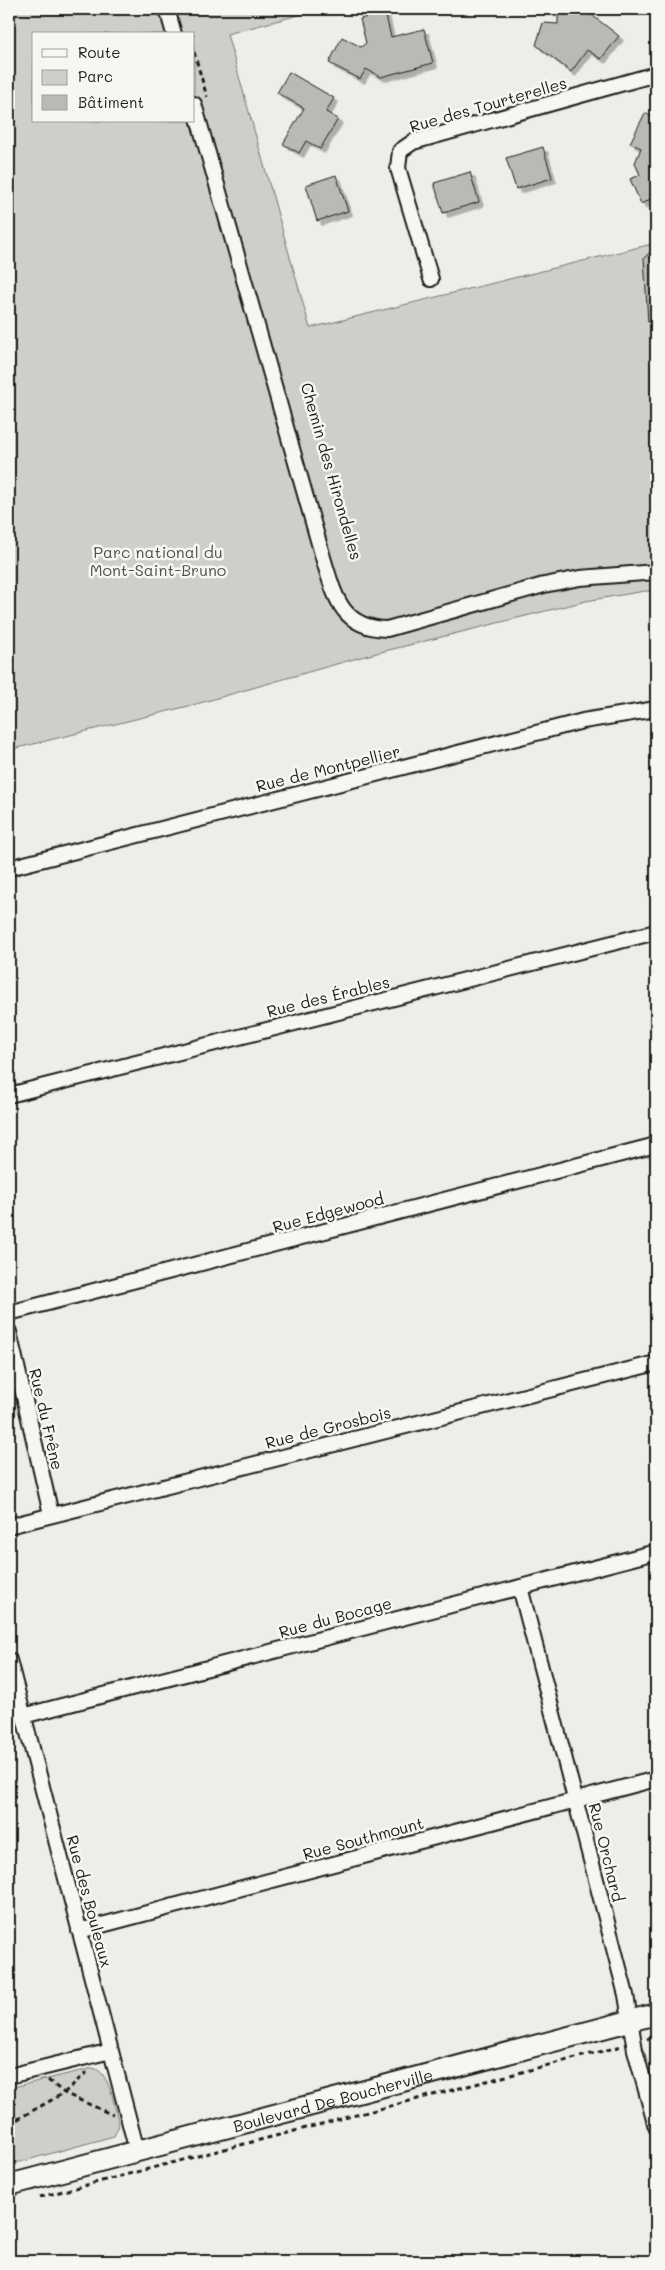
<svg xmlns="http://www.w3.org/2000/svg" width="665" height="2270" font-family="Mali,sans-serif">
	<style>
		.green { fill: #cececb; stroke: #757574; fill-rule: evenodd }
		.building { fill: #b9b9b6; stroke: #1c1c1c; filter: url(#shadow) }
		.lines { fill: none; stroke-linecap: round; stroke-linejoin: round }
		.street-casing { stroke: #1c1c1c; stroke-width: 18 }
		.secondary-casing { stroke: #1c1c1c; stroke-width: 24 }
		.path { stroke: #1c1c1c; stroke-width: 3; stroke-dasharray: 5 4; stroke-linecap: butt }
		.street { stroke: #f6f6f2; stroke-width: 14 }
		.secondary { stroke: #f6f6f2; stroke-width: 20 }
		.labels { text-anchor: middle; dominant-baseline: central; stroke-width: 5; stroke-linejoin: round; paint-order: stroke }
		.street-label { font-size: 16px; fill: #1c1c1c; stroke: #f6f6f2 }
		.park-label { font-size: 16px; fill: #515151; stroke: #f6f6f2 }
	</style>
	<defs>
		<filter id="shadow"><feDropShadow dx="4.5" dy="4.5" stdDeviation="0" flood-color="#0004"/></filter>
	</defs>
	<rect width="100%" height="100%" fill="#edede9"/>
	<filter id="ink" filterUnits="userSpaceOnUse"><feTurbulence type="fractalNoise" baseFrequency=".02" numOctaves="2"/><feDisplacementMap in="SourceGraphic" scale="10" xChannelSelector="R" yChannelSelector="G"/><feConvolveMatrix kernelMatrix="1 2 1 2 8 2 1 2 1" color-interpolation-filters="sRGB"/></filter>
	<g filter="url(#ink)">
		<path class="green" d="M9 9H321L227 34 310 328 656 243V592L645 591 586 601 361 657 193 705 9 750ZM34 34H194V121H34Z
			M93 2068C110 2071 115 2109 119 2125L114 2136 9 2165V2088Z"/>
		<path class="building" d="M558 9H584L619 36 601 59 587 50 571 72 536 45 543 23 558 24Z
			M385 12 391 37 424 29 433 63 381 77 366 69 360 79 329 63 342 37 361 47 366 43 360 19Z
			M289 72 334 98 326 112 338 119 320 149 306 141 299 153 283 144 304 108 277 93Z
			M645 113 656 119V196L641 204 630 179 640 175 635 163 641 148 630 143Z
			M543 147 552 178 516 189 506 158Z
			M470 172 479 202 443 213 434 183Z
			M336 175 348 211 317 221 306 185Z
			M656 247V322H648L644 258Z"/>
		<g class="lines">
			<defs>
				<path id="street" d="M167 9 174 34
					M194 104 324 561C335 597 342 628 387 629L544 585 580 578 656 572
					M431 279 398 168 400 151 413 142 656 74
					M9 868 583 721 656 709
					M9 1095 656 932
					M9 1313 656 1145
					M9 1332 51 1514
					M9 1526 656 1363
					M520 1587 626 1995 635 2050 656 2127
					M9 1660 137 2151
					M23 1716 656 1552
					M79 1931 656 1779
					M9 2076 111 2051"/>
				<g id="secondary">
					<path id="s1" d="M9 2185 656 2014"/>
				</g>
			</defs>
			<use href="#street" class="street-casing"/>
			<use href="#secondary" class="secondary-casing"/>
			<path class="path" d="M194 52 207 97
				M647 2039 656 2036
				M48 2080 64 2093 113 2115
				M9 2124 64 2093 87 2072
				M40 2197 622 2046"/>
			<use href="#street" class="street"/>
			<use href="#secondary" class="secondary"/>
		</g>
	</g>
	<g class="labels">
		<g class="street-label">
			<text transform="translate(488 104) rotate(-16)">Rue des Tourterelles</text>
			<text transform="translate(332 471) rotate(74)">Chemin des Hirondelles</text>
			<text transform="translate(328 768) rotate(-14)">Rue de Montpellier</text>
			<text transform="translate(328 996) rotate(-14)">Rue des Érables</text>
			<text transform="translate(328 1212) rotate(-15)">Rue Edgewood</text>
			<text transform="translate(47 1419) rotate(77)">Rue du Frêne</text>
			<text transform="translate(328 1427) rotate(-14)">Rue de Grosbois</text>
			<text transform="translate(335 1617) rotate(-15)">Rue du Bocage</text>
			<text transform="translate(363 1838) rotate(-15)">Rue Southmount</text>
			<text transform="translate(607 1852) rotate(76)">Rue Orchard</text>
			<text transform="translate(90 1901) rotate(75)">Rue des Bouleaux</text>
			<text stroke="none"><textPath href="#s1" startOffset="335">Boulevard De Boucherville</textPath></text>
		</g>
		<g class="park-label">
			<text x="158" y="551">Parc national du<tspan x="158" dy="18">Mont-Saint-Bruno</tspan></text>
		</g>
	</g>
	<rect width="665" height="2270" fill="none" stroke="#f6f6f2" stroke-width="30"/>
	<rect x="15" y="15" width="635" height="2240" fill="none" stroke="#1c1c1c" stroke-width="2" filter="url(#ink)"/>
	<rect x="32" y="32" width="162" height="90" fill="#f6f6f2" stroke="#9f9f9c"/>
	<rect x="42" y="49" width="25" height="8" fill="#f6f6f2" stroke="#9f9f9c"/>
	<text x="78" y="58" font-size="15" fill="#1c1c1c">Route</text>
	<rect x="42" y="70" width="25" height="15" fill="#cececb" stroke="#9f9f9c"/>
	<text x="78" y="82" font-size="15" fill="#1c1c1c">Parc</text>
	<rect x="42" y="95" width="25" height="15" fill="#b9b9b6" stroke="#9f9f9c"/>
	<text x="78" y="108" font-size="15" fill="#1c1c1c">Bâtiment</text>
</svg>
